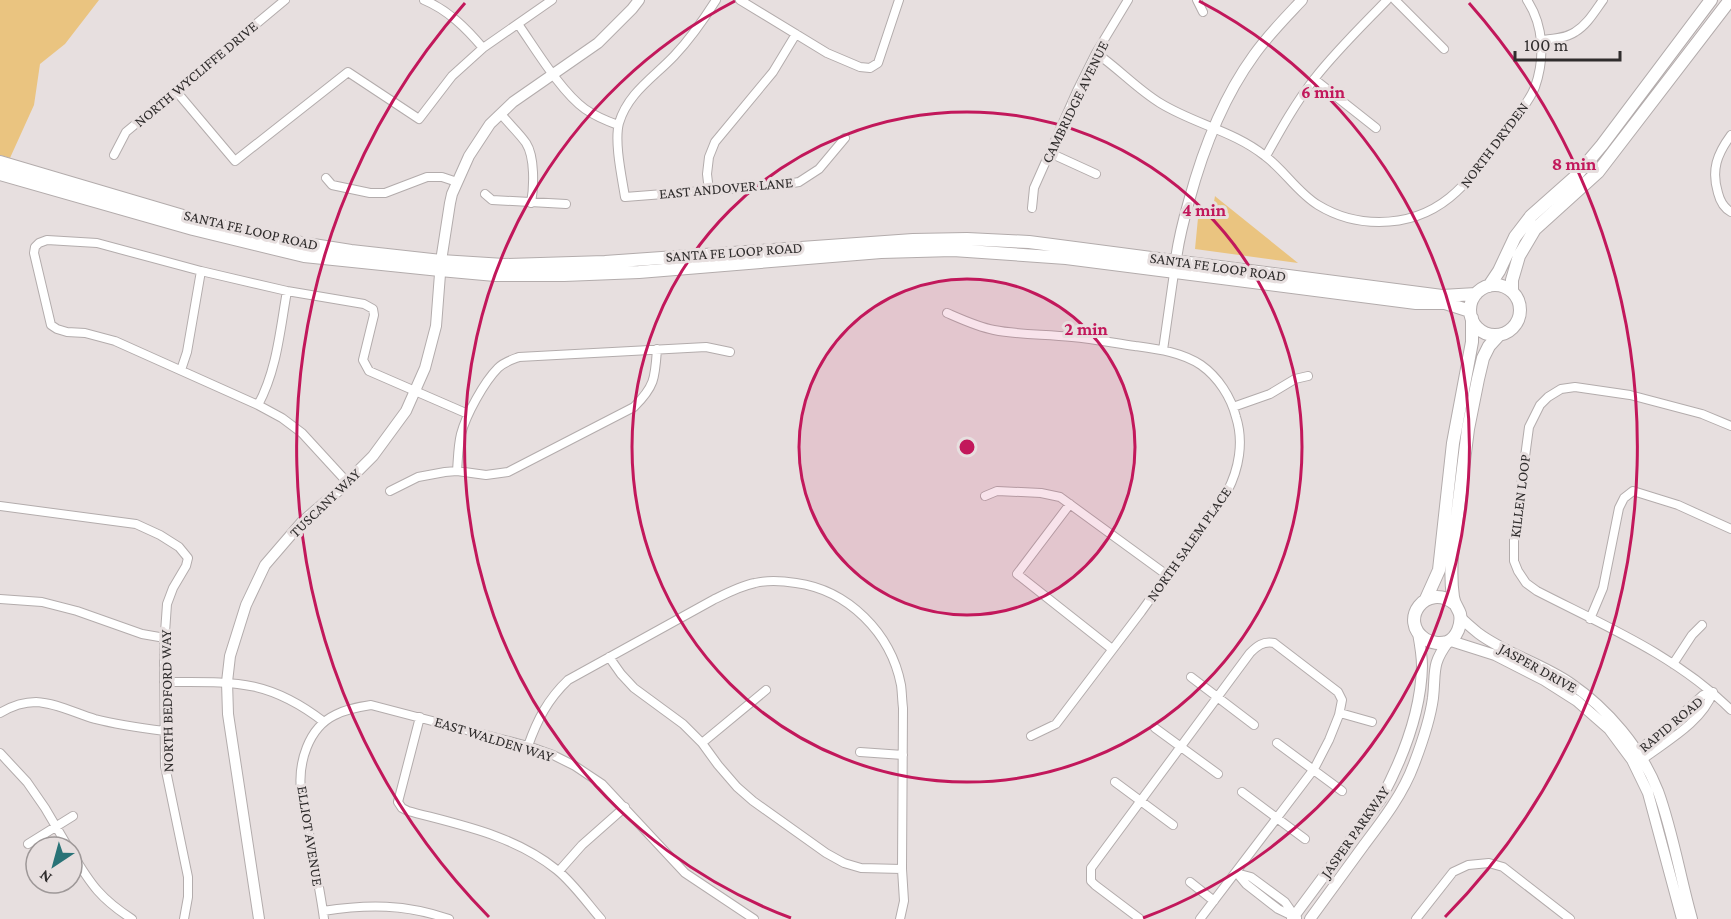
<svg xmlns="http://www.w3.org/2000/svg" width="1731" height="919" font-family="'Crimson Pro',serif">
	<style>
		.green { fill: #eac480 }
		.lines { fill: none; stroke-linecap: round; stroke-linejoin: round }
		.minor-casing { stroke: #b3acac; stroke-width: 10 }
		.tertiary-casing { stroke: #b3acac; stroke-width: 12 }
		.secondary-casing { stroke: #b3acac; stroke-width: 14 }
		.minor { stroke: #fff; stroke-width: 8 }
		.tertiary { stroke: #fff; stroke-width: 10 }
		.secondary { stroke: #fff; stroke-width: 12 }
		.ring { fill: none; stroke: #c2185b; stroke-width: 3 }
		.labels { text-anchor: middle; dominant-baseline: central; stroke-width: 6; stroke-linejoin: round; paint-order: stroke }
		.street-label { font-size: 15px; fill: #302d2d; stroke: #e7dfdf }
		.centre { fill: #c2185b; stroke: #e7dfdf; stroke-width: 3 }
		.ring-label { font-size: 18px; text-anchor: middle; font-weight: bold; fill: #c2185b; stroke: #e7dfdf; stroke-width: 6; stroke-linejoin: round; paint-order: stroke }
	</style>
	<rect width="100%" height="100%" fill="#e7dfdf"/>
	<path class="green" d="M0 0H99L65 44 40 64 34 105 10 158 0 155Z
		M1215 196 1216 197 1298 263 1195 249 1198 218 1196 213 1211 219Z"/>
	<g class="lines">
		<defs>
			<path id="minor" d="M424 0C448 10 466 28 483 48
				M716 0C704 19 690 39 674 56 653 78 628 93 619 123 614 142 622 178 625 197L781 185 799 182 819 169 845 138
				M740 0 827 53 860 67 870 68 878 63 899 0
				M1197 0 1203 12
				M1395 0 1444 49
				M518 24C535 48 561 92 585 109 595 116 607 121 618 125
				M1542 40C1553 39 1566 38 1575 32 1587 25 1595 11 1603 0
				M1096 53C1118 68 1137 89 1160 103 1194 124 1234 131 1265 156 1284 170 1298 193 1318 205 1336 216 1358 222 1379 222 1449 222 1475 171 1513 121 1521 110 1530 100 1535 87 1545 58 1544 26 1527 0
				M1314 79 1376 128
				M176 91 235 161 348 72 419 119 452 76 483 48 552 0
				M501 114C509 124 519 133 526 143 535 157 534 187 531 203
				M1731 135C1717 154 1711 170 1718 193 1720 201 1724 208 1731 212
				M1050 153 1096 174
				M114 155 126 132 285 0
				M1266 156C1281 129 1296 102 1315 78 1337 50 1363 25 1387 0
				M326 178 332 185 370 193H385L427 177H442L457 182
				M709 191 707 174 709 157 715 142 773 72 796 34
				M485 194 492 200 566 204
				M1032 208 1034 188 1077 91 1096 53 1128 0
				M947 313C963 320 978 327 994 330 1019 335 1047 334 1072 337 1093 339 1114 343 1135 346 1157 349 1182 352 1201 365 1218 377 1231 397 1236 417 1244 442 1239 469 1227 492L1141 612 1056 724 1031 736
				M1163 350 1174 273
				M181 370 187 352 201 271
				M258 405C277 370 280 330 287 291
				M1233 407 1270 394 1295 379 1308 376
				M1731 426 1702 414 1630 395 1575 387 1561 389 1548 397 1540 405 1529 427 1514 539V561L1518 571 1526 583 1537 591C1603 625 1677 656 1731 710
				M457 471C458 459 458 446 461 434 466 415 484 382 498 368 504 362 511 360 519 357L706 347 730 352
				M347 482 302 433 282 418 258 405 115 341 85 333 67 332 57 329 51 325 34 253 35 247 39 243 47 240 97 243 201 271 287 291 364 304 373 309 374 315 363 360 369 371 468 414
				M390 491 418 477 445 472 457 471 486 475 508 472 634 407C655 386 655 378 657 349
				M985 496 997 491 1041 493 1060 497 1167 575
				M1070 504 1017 574 1112 649
				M0 506 136 524 160 535 179 547 188 558 186 566 173 588 167 604 164 647 165 766 188 877V897L184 919
				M0 599 42 602 77 611 142 634 165 638
				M1590 619 1603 588 1619 508 1624 498 1633 491 1678 505 1731 529
				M609 657 621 674 634 688 683 724 702 743 718 765 737 787 753 801 826 853 844 863 861 868 902 869
				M1673 664 1692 635 1702 625
				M1191 677 1254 725
				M164 682C232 682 267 678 324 722
				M0 713C10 707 23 702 36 702 56 703 75 713 95 719 118 725 141 728 165 731
				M1340 713 1372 722
				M420 717 398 802 402 808 408 811C460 825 514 835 557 870 574 884 587 903 601 919
				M1155 728 1218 774
				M702 743 766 690
				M1277 743 1342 791
				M528 746C537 720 548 699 568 680L713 600C727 593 740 586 755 583 768 580 783 581 796 583 848 590 891 633 901 685 902 692 902 700 903 708L902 869 904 901 900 919
				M860 752 903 755
				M0 753 27 782 45 808 68 847
				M1635 755 1637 751 1667 728 1703 695 1713 692
				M1637 760 1643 759C1667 741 1702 722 1713 692
				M1115 782 1173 825
				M1242 792 1305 839
				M28 844 73 816
				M72 853C91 885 101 899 132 919
				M559 871 582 845 625 807
				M1236 872 1246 884 1278 909 1297 918
				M1236 873 1251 877 1285 902 1294 915
				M1190 882 1214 901
				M323 911C368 904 405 904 449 919
				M324 919C320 888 313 858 308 827 306 815 303 803 301 791 298 763 308 728 335 715 346 709 358 707 371 705L528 746 553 755 575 766 602 784 685 873 754 919
				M1140 919 1095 885 1091 881V868L1250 653C1257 646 1263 641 1274 643L1338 692 1342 700 1339 715 1329 740 1314 769 1200 919
				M1416 919 1453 872 1468 865 1489 863 1503 867 1570 919"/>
			<path id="tertiary" d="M1175 268C1177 245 1183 222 1189 201 1203 149 1222 99 1254 55 1268 35 1286 17 1302 0
				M1461 618C1466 623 1472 628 1478 633 1506 654 1541 663 1570 683 1608 709 1641 748 1658 791 1673 832 1680 877 1692 919
				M1451 641 1495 655 1544 680 1577 701 1609 729 1632 760 1648 793 1682 919
				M259 919 228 714 227 682 230 656 246 605 265 565 302 522 338 491 373 456 406 411 425 368 436 326 441 261 450 203 452 194 469 156 490 124 513 102 598 43 632 9 639 0
				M1292 919 1381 799C1403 758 1421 713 1422 666 1422 655 1420 644 1418 633
				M1310 919C1328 894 1346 870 1364 845 1383 820 1403 794 1414 764 1422 743 1430 720 1433 698 1436 671 1431 665 1448 642"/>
			<path id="secondary" d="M0 162 193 219 250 233 307 244 351 251 441 261 504 265 605 262 913 240 967 239 1029 242 1442 296 1476 294
				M0 174 193 229 304 256 440 270 495 275H564L639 272 881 252 953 250 1066 258 1416 303H1445L1470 311
				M1470 310a25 25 0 1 1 50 0a25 25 0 1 1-50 0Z
				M1489 286 1499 271 1515 237 1531 216 1575 177 1602 145 1711 0
				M1512 291V280L1519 256 1535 229 1598 172 1730 0
				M1426 599 1439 570 1453 443 1472 342V318
				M1455 604C1426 581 1398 621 1425 639 1431 643 1440 644 1447 642 1457 638 1462 624 1460 614 1458 608 1454 604 1453 597 1451 583 1451 570 1452 556L1468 429 1478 379 1483 358 1489 346 1499 335"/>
		</defs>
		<use href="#minor" class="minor-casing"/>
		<use href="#tertiary" class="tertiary-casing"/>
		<use href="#secondary" class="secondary-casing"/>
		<use href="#minor" class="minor"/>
		<use href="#tertiary" class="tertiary"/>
		<use href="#secondary" class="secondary"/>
	</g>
	<circle cx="967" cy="447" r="168" fill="#c2185b" fill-opacity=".12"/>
	<g class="ring">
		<circle cx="967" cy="447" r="168"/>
		<circle cx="967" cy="447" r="335"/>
		<path d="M791 918A503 503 0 0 1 735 1M1199 1A503 503 0 0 1 1143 918"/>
		<path d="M489 917A670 670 0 0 1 465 3M1469 3A670 670 0 0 1 1445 917"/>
	</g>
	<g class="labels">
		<g class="street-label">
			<text transform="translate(196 74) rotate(-40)">NORTH WYCLIFFE DRIVE</text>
			<text transform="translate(1075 102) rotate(-64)">CAMBRIDGE AVENUE</text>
			<text transform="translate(1494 145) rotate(-53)">NORTH DRYDEN</text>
			<text transform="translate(726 188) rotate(-5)">EAST ANDOVER LANE</text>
			<text transform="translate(251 230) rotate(13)">SANTA FE LOOP ROAD</text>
			<text transform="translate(734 252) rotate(-4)">SANTA FE LOOP ROAD</text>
			<text transform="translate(1218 267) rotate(8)">SANTA FE LOOP ROAD</text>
			<text transform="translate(1520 496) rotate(-83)">KILLEN LOOP</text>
			<text transform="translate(325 503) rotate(-44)">TUSCANY WAY</text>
			<text transform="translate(1189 544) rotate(-55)">NORTH SALEM PLACE</text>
			<text transform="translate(1538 668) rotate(29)">JASPER DRIVE</text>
			<text transform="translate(167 701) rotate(-91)">NORTH BEDFORD WAY</text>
			<text transform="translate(1671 724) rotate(-40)">RAPID ROAD</text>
			<text transform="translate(494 739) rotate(17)">EAST WALDEN WAY</text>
			<text transform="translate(1355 832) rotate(-55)">JASPER PARKWAY</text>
			<text transform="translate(310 836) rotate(81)">ELLIOT AVENUE</text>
		</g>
	</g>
	<circle cx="967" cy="447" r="9" class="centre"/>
	<g class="ring-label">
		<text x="1323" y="98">6 min</text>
		<text x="1574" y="170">8 min</text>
		<text x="1204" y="216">4 min</text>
		<text x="1086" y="335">2 min</text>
	</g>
	<g transform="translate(54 865) rotate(216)"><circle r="28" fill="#e7dfdf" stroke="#9e9898" stroke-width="1.5"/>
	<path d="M0-4.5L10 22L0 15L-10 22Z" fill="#297377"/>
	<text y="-9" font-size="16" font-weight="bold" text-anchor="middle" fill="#302d2d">N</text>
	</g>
	<path d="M1515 51v9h105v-9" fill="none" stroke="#302d2d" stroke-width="3"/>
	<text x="1524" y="51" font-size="18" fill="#302d2d" stroke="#e7dfdf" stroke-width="4.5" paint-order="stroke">100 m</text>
</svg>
